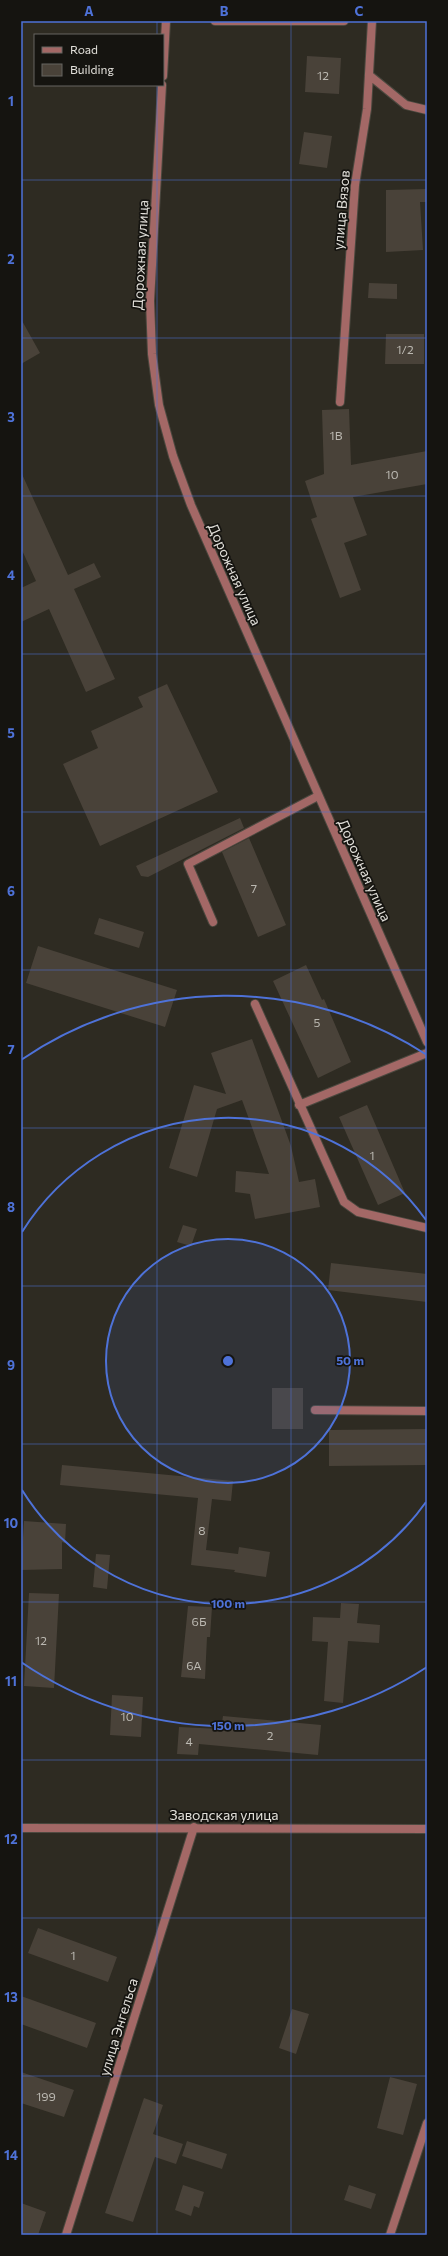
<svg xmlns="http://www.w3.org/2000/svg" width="448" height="2256" font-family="Commissioner,sans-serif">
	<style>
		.building { fill: #494239 }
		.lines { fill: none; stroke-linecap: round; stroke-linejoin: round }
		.service-casing { stroke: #4b483f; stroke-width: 10 }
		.minor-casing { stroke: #4b483f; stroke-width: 10 }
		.tertiary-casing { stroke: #4b483f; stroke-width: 10 }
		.service { stroke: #a36866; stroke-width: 8 }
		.minor { stroke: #a36866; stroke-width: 8 }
		.tertiary { stroke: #a36866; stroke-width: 8 }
		.grid { fill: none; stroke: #4e72d8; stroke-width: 1; stroke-opacity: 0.55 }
		.ring { fill: none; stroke: #4e72d8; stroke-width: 2 }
		.labels { text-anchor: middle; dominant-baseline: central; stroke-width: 3.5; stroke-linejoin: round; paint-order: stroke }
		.number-label { font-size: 12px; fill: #bbb8b1 }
		.street-label { font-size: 14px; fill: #e1dfd9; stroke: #151410 }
		.centre { fill: #4e72d8; stroke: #151410; stroke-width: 2 }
		.ring-label { font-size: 12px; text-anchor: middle; font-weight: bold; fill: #4e72d8; stroke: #151410; stroke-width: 3.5; stroke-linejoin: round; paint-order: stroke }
		.neatline { fill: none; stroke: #4e72d8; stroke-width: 1.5 }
		.grid-label { font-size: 13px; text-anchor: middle; font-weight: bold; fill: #4e72d8 }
	</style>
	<rect width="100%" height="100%" fill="#2e2b22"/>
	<path class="building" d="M307 56 341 58 339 94 305 92Z
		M304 132 332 136 327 168 299 164Z
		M427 189V202H420L423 250 386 252V190Z
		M369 283 397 284V299L368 298Z
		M21 319 40 353 21 364Z
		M386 334H424V364H385Z
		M349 409 351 465 427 451V484L353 497 367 535 344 543 361 590 340 598 311 519 317 517 305 481 324 474 322 410Z
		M21 472 68 575 94 563 101 577 74 589 115 679 86 692 49 609 21 622V588L36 581 21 548Z
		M167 684 218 792 100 846 63 764 98 748 91 731 143 707 138 697Z
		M240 818 244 828 148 877 141 876 136 866Z
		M249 838 286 925 258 937 222 852Z
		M99 918 144 932 139 948 94 934Z
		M38 946 177 990 165 1027 26 983Z
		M306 965 322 1000 324 999 351 1062 318 1078 273 981Z
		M252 1039 291 1146 299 1182 315 1179 320 1207 255 1219 250 1194 235 1192 236 1171 269 1174 242 1100 217 1109 197 1177 169 1168 194 1085 226 1094 211 1053Z
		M367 1105 405 1193 378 1205 339 1117Z
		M183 1225 197 1229 191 1246 177 1242Z
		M331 1263 427 1274V1302L328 1290Z
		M272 1388H303V1429H272Z
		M427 1429V1465L329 1466V1430Z
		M62 1465 233 1481 231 1501 212 1499 206 1550 238 1554 239 1547 270 1552 266 1577 234 1572 235 1570 191 1565 198 1498 60 1485Z
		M24 1521 66 1524 65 1543 62 1542V1569L21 1570Z
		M96 1554 110 1555 107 1589 93 1587Z
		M29 1593 59 1594 54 1688 24 1686Z
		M341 1603 359 1604 357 1623 380 1625 379 1643 348 1641 343 1703 324 1701 328 1642 312 1641 313 1617 340 1618Z
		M188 1606 212 1607 210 1637H207L205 1679 181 1677Z
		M112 1695 143 1697 141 1737 110 1735Z
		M223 1716 321 1725 318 1755 199 1744 198 1755 177 1754 179 1727 221 1729Z
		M38 1928 117 1957 108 1982 28 1953Z
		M21 1996 96 2023 87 2048 21 2024Z
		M292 2009 309 2014 296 2054 279 2048Z
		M21 2072 74 2090 64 2117 21 2103Z
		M390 2077 417 2084 403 2135 377 2128Z
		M144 2098 163 2105 153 2134 183 2144 176 2164 155 2157 133 2222 105 2213Z
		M187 2141 227 2154 222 2169 182 2156Z
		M183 2185 204 2192 199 2208 194 2206 191 2216 175 2210Z
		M349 2185 376 2194 371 2209 344 2200Z
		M21 2203 46 2212 38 2235H21Z"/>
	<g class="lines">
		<defs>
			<path id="service" d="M213 922 188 864 318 796
				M255 1004 344 1202 358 1212 427 1228
				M299 1105 427 1053
				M315 1410 427 1411"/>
			<path id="minor" d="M215 21H344
				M369 75 406 105 427 110
				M340 402 355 185 367 109 372 21
				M66 2235 194 1827
				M390 2235 427 2123"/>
			<path id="tertiary" d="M163 76 166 21
				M162 85 150 301 152 354 159 405 173 456 191 505 427 1042
				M21 1828 427 1829"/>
		</defs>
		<use href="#service" class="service-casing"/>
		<use href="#minor" class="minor-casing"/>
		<use href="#tertiary" class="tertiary-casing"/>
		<use href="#service" class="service"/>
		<use href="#minor" class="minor"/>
		<use href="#tertiary" class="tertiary"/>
	</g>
	<path class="grid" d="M157 21V35M291 21V2235M157 85V2235M21 180H427M21 338H427M21 496H427M21 654H427M21 812H427M21 970H427M21 1128H427M21 1286H427M21 1444H427M21 1602H427M21 1760H427M21 1918H427M21 2076H427"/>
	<circle cx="228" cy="1361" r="122" fill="#4e72d8" fill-opacity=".12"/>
	<g class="ring">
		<circle cx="228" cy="1361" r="122"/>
		<path d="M426 1502A243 243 0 0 1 22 1490M22 1232A243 243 0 0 1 426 1220"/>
		<path d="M427 1667A365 365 0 0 1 21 1662M21 1060A365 365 0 0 1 427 1055"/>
	</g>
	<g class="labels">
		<g class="number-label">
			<text x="323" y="75">12</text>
			<text x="405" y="349">1/2</text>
			<text x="336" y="435">1В</text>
			<text x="392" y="474">10</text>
			<text x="254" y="888">7</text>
			<text x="317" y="1022">5</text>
			<text x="372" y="1155">1</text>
			<text x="202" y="1530">8</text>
			<text x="199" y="1621">6Б</text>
			<text x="41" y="1640">12</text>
			<text x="194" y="1665">6А</text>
			<text x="127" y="1716">10</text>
			<text x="270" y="1735">2</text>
			<text x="189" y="1741">4</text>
			<text x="73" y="1955">1</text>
			<text x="46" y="2096">199</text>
		</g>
		<g class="street-label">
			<text transform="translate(341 210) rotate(-85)">улица Вязов</text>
			<text transform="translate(140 255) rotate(-87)">Дорожная улица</text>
			<text transform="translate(235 574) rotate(66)">Дорожная улица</text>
			<text transform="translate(365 870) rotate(66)">Дорожная улица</text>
			<text x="224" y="1814">Заводская улица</text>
			<text transform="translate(118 2027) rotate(-73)">улица Энгельса</text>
		</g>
	</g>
	<circle cx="228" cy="1361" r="6" class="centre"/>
	<g class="ring-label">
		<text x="350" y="1365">50 m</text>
		<text x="228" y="1608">100 m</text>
		<text x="228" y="1730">150 m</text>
	</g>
	<rect width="448" height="2256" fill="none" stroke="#151410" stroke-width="44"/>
	<rect x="34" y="34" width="130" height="52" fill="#151410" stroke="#676560"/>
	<rect x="42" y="47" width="20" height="6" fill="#a36866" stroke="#676560"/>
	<text x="70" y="54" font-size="12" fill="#e1dfd9">Road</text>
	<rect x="42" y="64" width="20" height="12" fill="#494239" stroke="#676560"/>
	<text x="70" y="74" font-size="12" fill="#e1dfd9">Building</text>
	<rect x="22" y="22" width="404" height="2212" class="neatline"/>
	<g class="grid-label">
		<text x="89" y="16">A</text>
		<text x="224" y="16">B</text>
		<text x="359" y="16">C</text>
		<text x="11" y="106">1</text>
		<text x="11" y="264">2</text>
		<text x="11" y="422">3</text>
		<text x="11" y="580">4</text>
		<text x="11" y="738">5</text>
		<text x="11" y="896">6</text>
		<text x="11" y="1054">7</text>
		<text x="11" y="1212">8</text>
		<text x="11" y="1370">9</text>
		<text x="11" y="1528">10</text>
		<text x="11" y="1686">11</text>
		<text x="11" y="1844">12</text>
		<text x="11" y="2002">13</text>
		<text x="11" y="2160">14</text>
	</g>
</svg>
